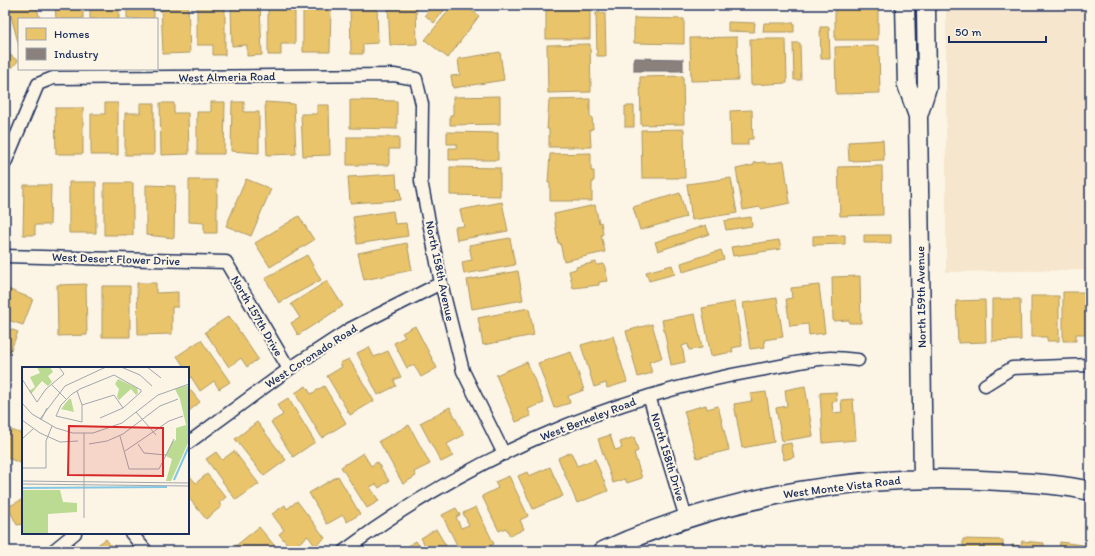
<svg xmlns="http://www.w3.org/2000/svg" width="1095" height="556" font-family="Itim,sans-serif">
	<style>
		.built { fill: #f6e6ce }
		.homes { fill: #e9c46a; stroke: #ab9766 }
		.industry { fill: #8a817c; stroke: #696873 }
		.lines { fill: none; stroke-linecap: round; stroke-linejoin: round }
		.street-casing { stroke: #1b2f5e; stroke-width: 15 }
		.secondary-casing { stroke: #1b2f5e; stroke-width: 21 }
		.street { stroke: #fcf5e5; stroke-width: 12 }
		.secondary { stroke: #fcf5e5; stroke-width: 18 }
		.labels { text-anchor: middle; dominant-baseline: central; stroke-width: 4; stroke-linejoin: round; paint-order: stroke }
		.street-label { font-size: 12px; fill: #1b2f5e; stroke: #fcf5e5 }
		.inset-river { fill: none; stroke: #83c7e4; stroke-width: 2 }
		.inset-road { fill: none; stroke: #a2a6af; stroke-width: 1 }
		.view { fill: #d62828; fill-opacity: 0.15; stroke: #d62828; stroke-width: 2 }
		.inset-edge { fill: none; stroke: #1b2f5e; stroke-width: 2 }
	</style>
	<rect width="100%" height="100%" fill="#fcf5e5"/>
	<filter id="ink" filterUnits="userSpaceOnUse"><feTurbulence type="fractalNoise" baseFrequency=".025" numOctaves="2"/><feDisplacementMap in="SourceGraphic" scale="8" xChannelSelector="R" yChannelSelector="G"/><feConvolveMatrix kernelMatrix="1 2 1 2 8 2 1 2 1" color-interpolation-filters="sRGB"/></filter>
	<g filter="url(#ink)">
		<path class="built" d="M946 5H1090V270L946 272Z"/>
		<path class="homes" d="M8 5H36L40 19H19V46Z
			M55 5H83V19H56Z
			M90 5H119V19H90Z
			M127 5H154V19H127Z
			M161 5H188L190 53 163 54Z
			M197 5H225V55H213V45H197Z
			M231 5H260L262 55 247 56V45L232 46Z
			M268 5H295V44H281V55H268Z
			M303 5H331L330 52H303Z
			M350 5H377L378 43 363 44V54H351Z
			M388 5H416L417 44 390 45Z
			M433 5H441L445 9 434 23 425 15Z
			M453 5H465L479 16 448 58 425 40Z
			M546 5H590V39H546Z
			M835 5H878V40H835Z
			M596 13H605L606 56H597Z
			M634 18 684 19V44L634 43Z
			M728 22 755 23 754 32 728 31Z
			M764 23H794V32H763Z
			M820 27H829L830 59H821Z
			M737 37 738 80 691 81 690 38Z
			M750 39H786L787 83 751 85Z
			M793 43H800L801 80H794Z
			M590 44 591 92 548 93 547 45Z
			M879 46 880 93 836 94 835 47Z
			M5 51 18 61 10 70 5 67Z
			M500 52 504 80 453 88 451 76 460 75 458 59Z
			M683 76 684 124 641 125 640 77Z
			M500 96V124L450 125V115H453V97Z
			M590 99V117H592L593 129H590L591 147H549V129H547L549 100Z
			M350 100 397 101V129L350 128Z
			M211 102H225L224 154H197V112H211Z
			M232 102H244V112H259V153L231 151Z
			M265 102 294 104 296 154 267 155Z
			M105 103H118V155H91V114H105Z
			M140 103H154V155H125V113H140Z
			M160 103H174V113H188L189 154 161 155Z
			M317 105H329L330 155 303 156 301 114H317Z
			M625 106H634V127H625Z
			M55 108H83V154H56Z
			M752 110 753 139H748V145H731L730 111Z
			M684 129 685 178H642L641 130Z
			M447 132 498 133V160H449V148H457V144H447Z
			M347 137H399V149H389V165H347Z
			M883 140 884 160 849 161 848 142Z
			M591 153V171H594V182H592V201H550V183H548L550 154Z
			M784 161 790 203 761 209 760 207 743 210 736 169 754 165V163L765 162 766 164Z
			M882 166 883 215 840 216 838 167Z
			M450 167 500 168V196L450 195Z
			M396 174 397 189H400L401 200 350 203 348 177Z
			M731 178 737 213 692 220 687 184Z
			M246 179 271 189 251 236 226 226Z
			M189 180H217V233H204V223L189 222Z
			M69 182H96V233H69Z
			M104 183H133V235H104Z
			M24 185H51L50 225H35V235H23Z
			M146 185 175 186 174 238 146 235Z
			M680 193 686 217 640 230 633 207Z
			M502 202 508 231 457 240 455 227 464 226 460 210Z
			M595 205 599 223 601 222 603 234 601 235 605 252 564 261 560 243H558L554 214Z
			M393 211 395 224 406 223 408 236 357 244 353 217Z
			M299 216 314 240 270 267 255 243Z
			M751 217 752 226 726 230 724 221Z
			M706 225 709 234 658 251 655 242Z
			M845 235V244L813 245V236Z
			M864 235H891V243H864Z
			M510 238 515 265 464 274 462 262 472 260 469 245Z
			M779 240 781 249 733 256 731 247Z
			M407 243 412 270 364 280 358 253Z
			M721 250 724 259 683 272 681 263Z
			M307 255 321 280 279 303 265 278Z
			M596 262 597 265 604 264 608 281 599 282V285L573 288 569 271 576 269V267Z
			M672 265 675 274 649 281 646 272Z
			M518 271 523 300 472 309 467 280Z
			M860 276 861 323H849V320L833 321 832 277Z
			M327 281 343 306 298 335 291 323 300 318 291 304Z
			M137 283H156V293L178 292V307H172V334L138 335Z
			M86 284 87 335 58 336 57 285Z
			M819 285 825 333 809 335 808 324 790 326 786 299 792 298 791 288Z
			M102 286H130V337H102Z
			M5 288 33 299 23 325 5 319Z
			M1063 292H1090V334H1076V341H1063Z
			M1031 296H1059V341H1047V337H1031Z
			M777 298 783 337 764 340 765 347 750 349 743 303Z
			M992 299H1020L1021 340 992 341Z
			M985 300 986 342 958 343 956 301Z
			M735 302 742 346 732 348 733 352 711 356 702 308Z
			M529 308 534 335 483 345 478 318Z
			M695 314 702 348 689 350 688 344 682 346 685 362 671 365 662 320Z
			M229 316 258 359 247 367 241 358 229 367 205 332Z
			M652 324 662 358 649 362 652 373 638 377 626 331Z
			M415 326 437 368 421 377 414 365 407 368 394 343 405 337 402 333Z
			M5 327 18 332 7 359 5 358Z
			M613 336 627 382 607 388 606 383 594 387 581 345Z
			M201 340 230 382 219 389 214 381 200 391 188 372V368H185L177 356Z
			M369 347 374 357 388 351 401 377 394 380 396 386 378 395 357 353Z
			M571 352 584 390 568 396 570 403 554 408 538 363Z
			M349 359 374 401 350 415 327 376 342 367 340 363Z
			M527 362 544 403 528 409 531 416 516 422 496 375Z
			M306 386 311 394 324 386 346 423 322 438 295 393Z
			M805 386 813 436 782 441 776 408 787 406 785 390Z
			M188 387 200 402 188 412Z
			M766 392 774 442 742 448 734 404 752 401 750 394Z
			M836 392 837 401 832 402 833 413 842 412 841 400 853 399 856 440 823 443 820 393Z
			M1088 392H1090V435H1088Z
			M288 398 315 442 293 457 271 422 283 415 277 405Z
			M706 405 707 409 718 406 729 450 697 458 684 411Z
			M450 407 464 435 447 444 453 456 441 462 420 423Z
			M257 422 286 460 264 476 235 439Z
			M409 425 430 464 414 472 416 476 403 484 379 441Z
			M11 430 23 434V464L5 457V446Z
			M610 435 615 450 622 448 620 442 634 437 638 451 634 453 642 478 627 483 625 479 613 483 598 439Z
			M791 443 794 457 784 460 780 445Z
			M234 451 259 484 236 500 206 459 216 452 222 460Z
			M571 452 577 466 595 459 608 491 577 503 558 458Z
			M363 453 371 466 377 462 389 481 379 488 376 484 370 487 379 501 367 508 341 467Z
			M550 467 563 496 533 509 518 476 527 472 529 476Z
			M188 474 196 483 207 474 226 497 219 503 222 506 206 519 188 497Z
			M338 476 360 514 347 522 343 515 327 524 309 493Z
			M509 476 528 516 520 520 524 529 510 536 506 528 499 531 482 496 498 488 495 482Z
			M23 499V524L17 525 8 507Z
			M297 501 325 538 315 546 308 536 291 549 279 534 284 530 272 514 285 505 287 509Z
			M476 507 494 544 480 551H460L442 515 456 508 460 515 456 517 461 528 469 525 463 513Z
			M259 527 279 551H236L233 548Z
			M436 529 449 551H428L421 538Z
			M106 539 115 551H99L96 546Z
			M963 539 1003 540V551H963Z
			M416 541 423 551H411L408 546Z
			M1022 541 1044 543V549L1052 551H1012V545L1021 546Z
			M1060 542 1090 546V551H1059Z"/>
		<path class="industry" d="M720 5H770V6H720Z
			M634 58 683 59V71H634Z"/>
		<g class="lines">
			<defs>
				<path id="street" d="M5 163 38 84 53 78 394 75 416 79 422 104 421 181 441 283 463 371 504 454
					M5 256 226 262 289 369
					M985 385 1012 368 1090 365
					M649 396 686 518
					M188 443 289 369 350 329 441 283
					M131 533 146 551
					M53 551 75 533
					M344 551C465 460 610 396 759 370 783 366 808 359 831 358 840 358 849 359 858 360"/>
				<path id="secondary" d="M905 5 907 85 918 116
					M923 478 918 116 927 87 926 5
					M603 551C728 494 864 472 1000 481 1030 483 1060 484 1090 491"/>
			</defs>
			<use href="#street" class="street-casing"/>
			<use href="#secondary" class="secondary-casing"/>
			<use href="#street" class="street"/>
			<use href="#secondary" class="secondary"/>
		</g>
	</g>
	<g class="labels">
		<g class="street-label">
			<text transform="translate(227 77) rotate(-1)">West Almeria Road</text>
			<text transform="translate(116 259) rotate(2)">West Desert Flower Drive</text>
			<text transform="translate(440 271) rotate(78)">North 158th Avenue</text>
			<text transform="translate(921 297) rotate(-91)">North 159th Avenue</text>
			<text transform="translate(257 316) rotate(60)">North 157th Drive</text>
			<text transform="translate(311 356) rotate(-33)">West Coronado Road</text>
			<text transform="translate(588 419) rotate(-21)">West Berkeley Road</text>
			<text transform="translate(668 457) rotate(73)">North 158th Drive</text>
			<text transform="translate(842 487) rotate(-7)">West Monte Vista Road</text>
		</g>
	</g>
	<g transform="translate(22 367)">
		<rect width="167" height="167" fill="#fcf5e5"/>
		<path d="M15 0H28L31 5 26 9 30 15 26 19 20 14 9 27 7 24 13 20 8 10 18 6ZM96 12 115 21 116 26 114 28 109 22 97 33 95 30 97 22 93 17ZM167 18V74L149 114H144L150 92 144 89 150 75 154 73V61L164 58 158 32 153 22ZM47 32H49L52 45 39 42ZM0 123H38L41 135 55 136V145L26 147V167H0Z" fill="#bbdb93"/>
		<path class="inset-river" d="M152 113 167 79M0 121 145 120"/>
		<path class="inset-road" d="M99 0 118 8 130 19M125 0 139 11M0 12 15 35 24 22 42 7 37 0M29 17 44 32M55 24 60 38V55L34 49 39 38 50 27 55 24 58 22 92 8 119 23V25L101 41 78 51M0 36 10 47 34 61 51 66H71L100 56 136 28 167 17M60 38 92 28 101 41M114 45 134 68M18 52 43 19 84 0M0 53 18 66 38 75 56 74M19 53 25 41M98 69 107 102H137L152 72M0 72 11 62M67 77 85 74 101 67 138 39 156 32M116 77 122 86 144 88M103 84 147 54 161 49M0 101H24V74L30 59M0 114 167 116M0 117 167 119M62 151V66"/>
		<path class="view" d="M47 59 141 61V109L46 108Z"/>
		<rect width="167" height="167" class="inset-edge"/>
	</g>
	<rect width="1095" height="556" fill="none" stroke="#fcf5e5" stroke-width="20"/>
	<rect x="10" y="10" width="1075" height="536" fill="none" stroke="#1b2f5e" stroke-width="1.5" filter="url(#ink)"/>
	<rect x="18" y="18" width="140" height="52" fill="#fcf5e5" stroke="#a2a6af"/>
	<rect x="26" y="28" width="20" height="12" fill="#e9c46a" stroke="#a2a6af"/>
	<text x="54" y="38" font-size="12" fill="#1b2f5e">Homes</text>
	<rect x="26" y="48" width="20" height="12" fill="#8a817c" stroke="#a2a6af"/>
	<text x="54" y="58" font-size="12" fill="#1b2f5e">Industry</text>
	<path d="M949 36v6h97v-6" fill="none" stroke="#1b2f5e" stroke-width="2"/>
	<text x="955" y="36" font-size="12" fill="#1b2f5e" stroke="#fcf5e5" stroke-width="3" paint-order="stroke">50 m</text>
</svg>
